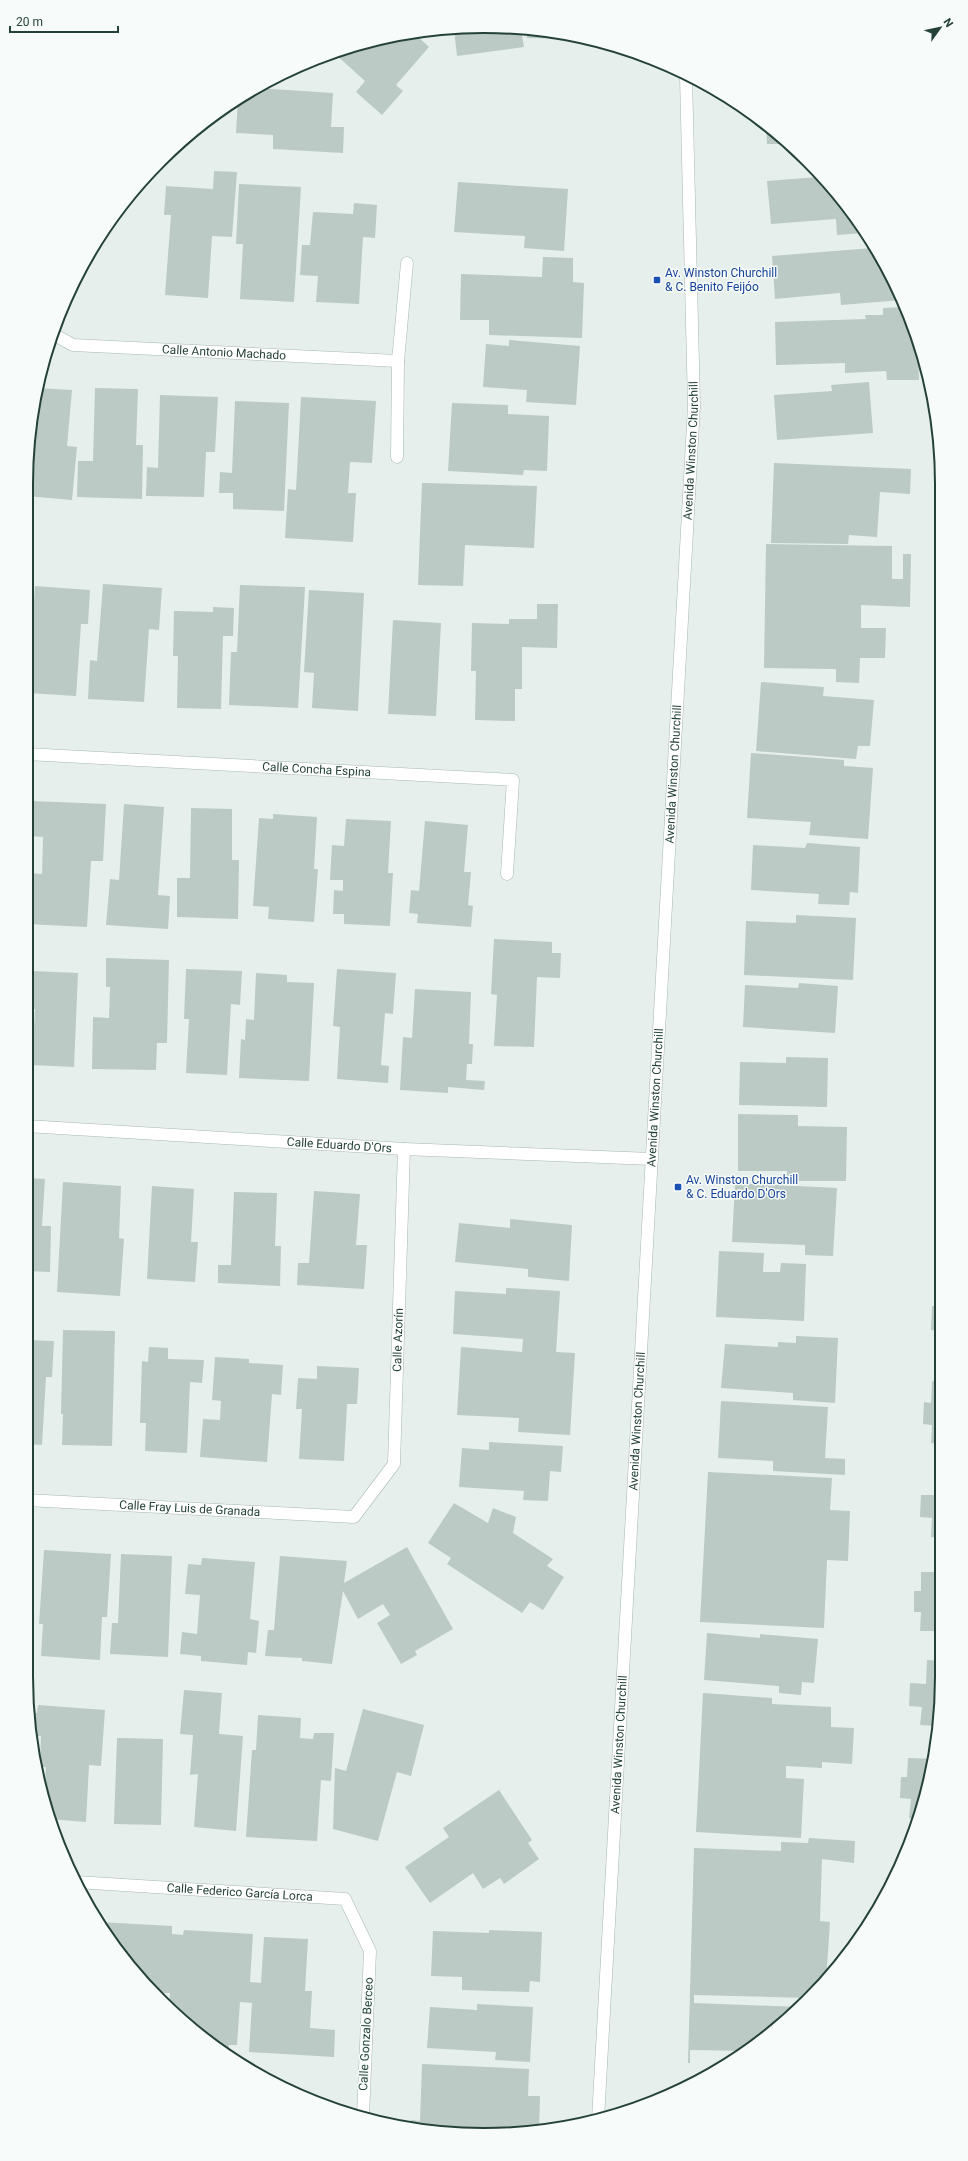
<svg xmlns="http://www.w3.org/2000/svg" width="968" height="2161" font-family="Roboto,sans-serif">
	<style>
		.building { fill: #bbcac4 }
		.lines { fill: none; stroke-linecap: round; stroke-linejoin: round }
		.minor-casing { stroke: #a8b8b2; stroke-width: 13 }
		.minor { stroke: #fff; stroke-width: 12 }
		.transit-dot { fill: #1a4fb4; stroke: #f7fbf9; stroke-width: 1.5 }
		.labels { text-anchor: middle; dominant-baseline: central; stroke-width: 3; stroke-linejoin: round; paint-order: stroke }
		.transit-label { font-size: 12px; fill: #164399; stroke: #f7fbf9; text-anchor: start }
		.street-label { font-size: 12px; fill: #24423a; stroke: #f7fbf9 }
		.rim { fill: none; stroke: #24423a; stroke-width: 2 }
	</style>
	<rect width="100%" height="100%" fill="#e6efeb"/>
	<path class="building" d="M484 26 521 30 524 47 457 56 454 29Z
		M527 30 573 35 586 39 527 38Z
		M420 32 417 36 429 47 396 85 403 91 382 115 356 92 365 81 334 53 394 35Z
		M257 88 333 93 331 127H344L343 153 273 149V135L236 133 238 99Z
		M766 124 786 144H767Z
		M214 171 237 172 232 237 212 236 208 298 165 295 171 215H164L166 186 213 189Z
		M819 177 847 205 863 233 837 235 836 219 771 224 767 181Z
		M458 182 568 189 564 251 524 248 525 236 454 232Z
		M239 184 301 187 294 302 240 299 243 244H236Z
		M354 203 377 205 375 238 363 237 359 304 316 302 318 276 300 275 302 245H310L313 212 353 214Z
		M872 248 902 300 841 305 840 293 775 299 772 256Z
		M543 257 573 258V282L584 283 582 338 489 335V320H460L461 274 542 277Z
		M906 307 918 349 919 380H887L886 371 845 373V363L776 365 775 322 866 319 865 315H883V308Z
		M509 340 580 346 576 405 526 402 527 390 483 387 486 344 509 346Z
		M869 382 873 433 777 440 774 395 832 391 831 385Z
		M37 388 72 390 67 446 77 447 72 500 26 496Z
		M95 388 138 389 136 445H143L142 499 77 497 78 461H93Z
		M160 395 218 397 215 452H206L204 497 146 496 147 467 158 468Z
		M301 397 376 401 372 463 350 462 348 493H356L353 542 285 538 288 489 296 490Z
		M235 401 289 403 284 511 233 509V493H219L220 472 232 473Z
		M452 403 508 405V414L549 416 547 471 524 470 523 475 448 471Z
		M774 463 911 469 910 494 880 492 877 537 849 535 848 544 771 543Z
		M422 483 537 486 534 548 465 545 463 586 418 585Z
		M766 544 892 546V579H903V554H911L910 607 861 605V628H886L885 658H860L859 683 836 682V669L764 668Z
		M103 584 162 588 159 630 149 629 144 702 88 699 90 660 97 661Z
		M240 585 305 587 298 708 229 705 231 652H237Z
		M35 586 90 590 88 624H81L76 696 28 693Z
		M309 590 364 593 358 711 312 708 314 673 304 672Z
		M537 604H558L557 648 522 647V689H515V721L475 720 476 671H471L472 623 509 624V619H537Z
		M213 607 234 608 233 636H223L221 709 177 708 178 656H173L174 611 213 612Z
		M393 620 441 623 436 716 388 714Z
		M761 682 824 687 823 696 874 700 870 746H858L856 759 756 751Z
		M751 753 844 760V766L873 768 868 839 809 835 811 822 747 818Z
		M32 801 106 804 103 861H91L87 927 27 924 29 873 42 874 43 837 30 836Z
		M124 804 164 807 158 895 170 896 168 929 106 925 110 879 119 880Z
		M191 808 232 809V860H239L238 919 177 917V878H190Z
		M273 814 317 817 314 869H318L314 922 268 919 269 907 253 906 259 818 273 819Z
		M346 819 391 821 388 873H393L390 926 344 924V914H333L334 890 343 891V880H330L332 845 344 846Z
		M425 821 468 825 464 872H471L468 905 473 906 471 927 417 923 418 914 409 913 411 890 419 891Z
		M807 843 860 847 858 893 850 892 849 905 818 904 819 894 751 890 753 845 805 848Z
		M796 915 856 918 853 980 744 975 746 921 796 923Z
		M494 939 552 942V953H561L560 978 537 977 534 1047 494 1046 497 995 491 994Z
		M106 958 169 960 167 1043H157L156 1070 92 1069 93 1017 109 1018 110 987H106Z
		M186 969 242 971 240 1005 231 1004 227 1075 186 1073 189 1019H184Z
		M337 969 396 973 393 1014 385 1013 381 1065 389 1066 388 1083 337 1079 340 1027 333 1026Z
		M32 971 78 973 74 1067 32 1065 35 1009 30 1010Z
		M256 973 287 975V982L314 983 309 1081 239 1078 241 1039 245 1040 246 1019 254 1020Z
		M799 983 838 986 835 1033 743 1027 745 985 798 988Z
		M415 989 471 992 469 1044H473L472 1064H467L466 1080 485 1081 484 1090 448 1087V1093L400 1090 403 1037 412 1038Z
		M786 1057 828 1058 827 1107 739 1105 740 1062 786 1063Z
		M738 1114 798 1115V1126L847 1127 846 1181H787V1171H738Z
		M26 1178 45 1179 42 1226H51L50 1272 26 1271Z
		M63 1182 121 1186 119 1238 124 1239 120 1296 57 1292Z
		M735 1183 837 1188 833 1256 805 1255V1245L732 1242Z
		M152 1186 194 1189 191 1242H198L195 1282 147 1279Z
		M314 1191 360 1194 356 1245H367L364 1289 297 1285 298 1263H309Z
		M234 1192 277 1193 275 1246H281L280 1286 218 1283V1265H231Z
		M510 1219 572 1225 569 1281 528 1277V1269L455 1262 459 1223 510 1228Z
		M719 1251 764 1253 763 1272H780L781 1263 806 1264 804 1321 716 1317Z
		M506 1288 560 1291 556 1352 575 1353 570 1435 518 1432 519 1418 457 1415 461 1347 522 1352 523 1339 453 1334 455 1291 506 1294Z
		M932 1306H941V1331L931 1330Z
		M63 1330 115 1331 112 1446 62 1445 63 1414H61Z
		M796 1336 838 1338 835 1403 793 1400V1393L721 1388 725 1344 778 1347V1342L796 1343Z
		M26 1340 54 1341 52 1377H46L42 1445 26 1444Z
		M149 1347 168 1348V1359L204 1360 202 1383 190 1382 187 1453 145 1451 146 1423H140L142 1361 148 1362Z
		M215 1357 249 1359V1363L283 1365 281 1395 272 1394 267 1462 200 1457 203 1419 220 1420 221 1401 212 1400Z
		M317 1366 359 1368 357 1404H347L344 1461 299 1459 302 1409H296L298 1378 317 1379Z
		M932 1381 941 1382V1444L931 1443 932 1425 923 1424 924 1402 931 1403Z
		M721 1401 828 1407 825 1458 845 1459V1475L773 1471V1461L718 1458Z
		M489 1442 563 1446 561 1472 550 1471 548 1501 523 1500 524 1491 459 1487 462 1448 489 1450Z
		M708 1472 832 1478 830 1510 850 1511 848 1561 827 1560 824 1628 700 1622Z
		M938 1473H941L942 1538 931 1537 932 1518 920 1517 921 1495H937Z
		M454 1503 488 1523 493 1508 516 1517 513 1533 553 1559 547 1566 564 1577 543 1610 530 1602 522 1613 447 1564 451 1558 428 1543Z
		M407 1547 453 1629 415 1651 417 1655 401 1664 377 1623 390 1615 383 1604 358 1619 343 1591 332 1664 302 1661V1658L265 1656 268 1630H274L280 1556 347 1561 344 1583Z
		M44 1550 111 1554 107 1617H102L100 1660 41 1656 43 1624H39Z
		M121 1554 172 1556 168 1657 110 1654 112 1623H118Z
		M202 1558 255 1562 250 1619 259 1621 256 1653 248 1652 247 1665 201 1661V1656L180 1654 182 1632 197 1634 200 1595 185 1594 188 1564 201 1565Z
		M921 1572H942V1631H920L921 1612H914V1591H921Z
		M26 1597H29L27 1631H26Z
		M707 1633 760 1638V1634L818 1639 814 1683 802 1682 801 1695 779 1693V1686L704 1680Z
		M927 1660 942 1661 937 1726 920 1725 922 1707 909 1706 910 1683 926 1684Z
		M184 1690 222 1693 219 1734 243 1736 236 1831 194 1827 198 1774 190 1775 193 1735 180 1734Z
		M703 1693 772 1698V1704L831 1707V1727L854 1728 852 1764 822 1762V1768L786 1766V1778L804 1779 801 1838 696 1832Z
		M38 1705 105 1710 101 1766 89 1765 86 1822 49 1819 44 1800 46 1767H40L41 1736H35L33 1750 30 1713H37Z
		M363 1709 424 1725 411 1776 397 1772 378 1841 333 1829 335 1768 346 1771Z
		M258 1715 301 1718 300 1738 313 1739 314 1733H334L331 1781 321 1780 317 1841 246 1837 252 1750H256Z
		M117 1738 163 1739 161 1825 114 1824Z
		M908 1758 934 1759 917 1819 909 1818 911 1799 900 1798 901 1777H907Z
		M499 1790 532 1840 528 1843 539 1859 504 1884 500 1878 483 1889 473 1873 430 1903 405 1867 449 1837 443 1828Z
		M809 1838 855 1841 854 1863 822 1859 820 1921 830 1922 826 1981 808 1998 694 1995V2003L799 2007 763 2040 747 2051 690 2050V2063H688L694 1848 781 1851V1842L808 1843Z
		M99 1922 172 1926V1934L183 1935 184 1930 253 1934 250 1982 261 1983 264 1937 308 1939 305 1991H312L310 2028 335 2030 334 2057 249 2052 252 2003 240 2002 237 2045H229L228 2054 182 2021 169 2008 170 1993H157V1996L140 1979Z
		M489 1930 542 1932 540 1982 530 1981 529 1992 462 1990V1977L431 1976 433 1931 489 1933Z
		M477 2004 533 2007 530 2062 495 2060 496 2052 427 2048 430 2007 477 2010Z
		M422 2064 529 2069 528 2096H540L539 2131 484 2135 410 2128 411 2120 420 2121Z
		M682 2081 695 2082 682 2088Z"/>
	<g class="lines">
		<defs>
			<g id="minor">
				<path id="s1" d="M53 334 73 345 398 361"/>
				<path d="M397 457 398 361 407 263"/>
				<path id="s2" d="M26 754 513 780 507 874"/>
				<path id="s3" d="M26 1126 404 1149 652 1159"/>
				<path id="s4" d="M26 1500 354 1517 394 1464 404 1149"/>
				<path id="s5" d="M76 1882 345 1899 370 1951 363 2116"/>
				<path id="s6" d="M598 2119 694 406 686 76"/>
			</g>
		</defs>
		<use href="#minor" class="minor-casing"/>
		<use href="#minor" class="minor"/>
	</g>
	<g class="transit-dot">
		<rect x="653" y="276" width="8" height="8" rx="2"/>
		<rect x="674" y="1183" width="8" height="8" rx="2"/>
	</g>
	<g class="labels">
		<g class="transit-label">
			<text x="665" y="273">Av. Winston Churchill<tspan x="665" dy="14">&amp; C. Benito Feijóo</tspan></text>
			<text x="686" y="1180">Av. Winston Churchill<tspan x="686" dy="14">&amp; C. Eduardo D'Ors</tspan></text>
		</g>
		<g class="street-label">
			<text stroke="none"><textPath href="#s1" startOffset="174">Calle Antonio Machado</textPath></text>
			<text stroke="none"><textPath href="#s6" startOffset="1671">Avenida Winston Churchill</textPath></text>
			<text stroke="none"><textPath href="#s2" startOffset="291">Calle Concha Espina</textPath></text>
			<text stroke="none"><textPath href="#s6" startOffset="1347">Avenida Winston Churchill</textPath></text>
			<text stroke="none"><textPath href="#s6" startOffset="1023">Avenida Winston Churchill</textPath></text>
			<text stroke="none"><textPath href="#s3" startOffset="314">Calle Eduardo D'Ors</textPath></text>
			<text stroke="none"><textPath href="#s4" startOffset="519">Calle Azorín</textPath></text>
			<text stroke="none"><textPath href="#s6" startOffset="699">Avenida Winston Churchill</textPath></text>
			<text stroke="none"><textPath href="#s4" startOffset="164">Calle Fray Luis de Granada</textPath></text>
			<text stroke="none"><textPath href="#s6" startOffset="375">Avenida Winston Churchill</textPath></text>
			<text stroke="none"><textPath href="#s5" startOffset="164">Calle Federico García Lorca</textPath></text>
			<text transform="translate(366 2034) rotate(-87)">Calle Gonzalo Berceo</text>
		</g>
	</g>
	<path d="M0 0H968V2161H0ZM484 33H484A451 451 0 0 1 935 484V1677A451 451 0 0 1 484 2128H484A451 451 0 0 1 33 1677V484A451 451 0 0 1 484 33Z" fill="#f7fbf9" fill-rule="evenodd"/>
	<path class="rim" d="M484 33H484A451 451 0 0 1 935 484V1677A451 451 0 0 1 484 2128H484A451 451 0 0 1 33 1677V484A451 451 0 0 1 484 33Z"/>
	<g transform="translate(940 28) rotate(57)" stroke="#f7fbf9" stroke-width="3" paint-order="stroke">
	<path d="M0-3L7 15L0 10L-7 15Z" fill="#24423a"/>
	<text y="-6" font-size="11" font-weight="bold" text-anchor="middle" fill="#24423a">N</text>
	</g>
	<path d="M10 26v6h108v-6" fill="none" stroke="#24423a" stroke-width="2"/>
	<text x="16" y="26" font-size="12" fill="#24423a" stroke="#f7fbf9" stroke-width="3" paint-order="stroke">20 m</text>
</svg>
